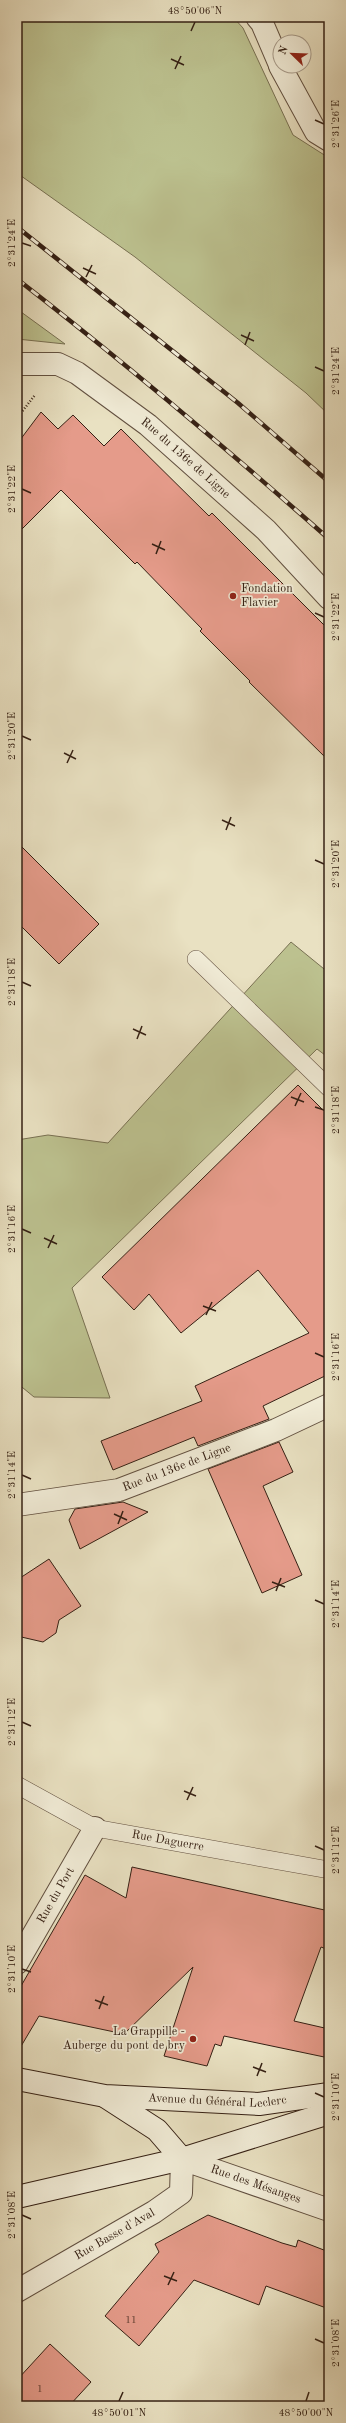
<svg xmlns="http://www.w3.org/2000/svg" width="346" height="2423" font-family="'Old Standard TT',serif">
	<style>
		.green { fill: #bcc18f; stroke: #787052 }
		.building { fill: #e59b8a; stroke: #352014 }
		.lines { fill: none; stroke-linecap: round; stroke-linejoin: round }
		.lane-casing { stroke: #625040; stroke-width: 18 }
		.street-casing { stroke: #625040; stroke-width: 24 }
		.secondary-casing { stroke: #352014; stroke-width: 24 }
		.path { stroke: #352014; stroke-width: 2.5; stroke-dasharray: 1 2; stroke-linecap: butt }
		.lane { stroke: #f1ecd7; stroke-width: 17 }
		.street { stroke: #f1ecd7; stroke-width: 22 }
		.secondary { stroke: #f1ecd7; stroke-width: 22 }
		.rail-casing { stroke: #352014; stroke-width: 4.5 }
		.rail { stroke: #f1ecd7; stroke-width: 3; stroke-dasharray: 9; stroke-linecap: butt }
		.ticks { fill: none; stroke: #352014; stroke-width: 1.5 }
		.poi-dot { fill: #8f2418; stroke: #f1ecd7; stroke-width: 1.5 }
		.labels { text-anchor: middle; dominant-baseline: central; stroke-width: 3.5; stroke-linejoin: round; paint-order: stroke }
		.number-label { font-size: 10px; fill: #613f32 }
		.street-label { font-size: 12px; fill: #352014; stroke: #f1ecd7 }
		.poi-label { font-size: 12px; fill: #352014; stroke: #f1ecd7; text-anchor: start }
		.neatline { fill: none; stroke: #352014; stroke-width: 1.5 }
		.ticks-label { font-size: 10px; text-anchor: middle; fill: #352014 }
	</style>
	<rect width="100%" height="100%" fill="#e9e1c2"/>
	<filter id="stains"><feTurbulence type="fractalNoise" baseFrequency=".005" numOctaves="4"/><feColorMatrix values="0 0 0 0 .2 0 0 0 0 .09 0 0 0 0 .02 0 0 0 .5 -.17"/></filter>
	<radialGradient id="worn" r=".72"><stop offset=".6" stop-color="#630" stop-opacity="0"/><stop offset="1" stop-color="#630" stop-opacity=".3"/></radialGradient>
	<path class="green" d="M17 17H233L243 28 293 135 329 158V415L306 393 135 257 17 173Z
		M17 309 65 344 17 339Z
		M291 942 329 973V1058L317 1049 72 1288 110 1398 34 1397 17 1383V1140L48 1135 108 1143Z"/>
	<path class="building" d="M41 412 58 429 73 415 104 446 121 429 209 516 212 513 329 630V761L249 682 250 681 200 631 202 629 137 562 135 564 61 490 17 534V444Z
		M17 842 99 924 59 964 17 922Z
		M298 1085 329 1116V1374L263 1406 269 1419 198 1446 194 1437 113 1470 101 1441 202 1401 195 1386 309 1333 258 1270 181 1333 149 1294 134 1310 102 1277Z
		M279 1442 293 1472 263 1486 302 1575 262 1593 208 1469Z
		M123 1502 148 1512 80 1549 69 1520 75 1509Z
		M49 1559 81 1606 59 1620 56 1633 43 1642 17 1636V1580Z
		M132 1867 329 1911V1950L321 1947 294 2021 329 2029V2058L224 2036 221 2046 215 2044 207 2066 164 2056 193 1967 124 2034 39 2016 17 2053V1993L85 1875 126 1898Z
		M208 2215 282 2243 296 2247 298 2240 329 2252V2309L266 2286 259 2305 194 2280 139 2346 105 2316 159 2252 155 2244Z
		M50 2344 91 2382 69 2406H17V2380Z"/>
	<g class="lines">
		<defs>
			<g id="lane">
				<path d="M196 959 329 1088"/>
				<path id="s1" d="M17 1785 95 1828 329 1870"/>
			</g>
			<g id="street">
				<path d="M257 17 262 23 280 65"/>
				<path d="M280 66 316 132 329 140"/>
				<path id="s2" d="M17 364H58L77 373 148 425 266 530 329 598"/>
				<path id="s3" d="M17 1505 119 1490 276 1430 329 1405"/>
				<path id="s4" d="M17 1963 95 1828"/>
				<path id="s5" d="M17 2291 154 2212 181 2193 182 2159 329 2210"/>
			</g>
			<g id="secondary">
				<path id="s6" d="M17 2079 105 2096 259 2104 329 2094"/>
				<path d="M106 2097 157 2130 182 2159"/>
				<path d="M17 2197 182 2159 329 2113"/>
			</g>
		</defs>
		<use href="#lane" class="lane-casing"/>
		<use href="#street" class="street-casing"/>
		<use href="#secondary" class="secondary-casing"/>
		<path class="path" d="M17 418 35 395"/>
		<use href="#lane" class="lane"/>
		<use href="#street" class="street"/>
		<use href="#secondary" class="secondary"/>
		<defs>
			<path id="rail" d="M17 227 238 403 329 482
				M17 279C124 362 227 449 329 539"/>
		</defs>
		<use href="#rail" class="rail-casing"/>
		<use href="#rail" class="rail"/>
	</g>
	<path class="ticks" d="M191 31 195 22M171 59 184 65M175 69 181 56M315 120 324 124M22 243 31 246M83 268 96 274M86 277 92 265M241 335 254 341M245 345 250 332M315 367 324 371M22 489 31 493M152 544 165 550M156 554 161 541M315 613 324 617M22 736 31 740M64 753 76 759M67 763 73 750M222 820 235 826M226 830 231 817M315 860 324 864M22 982 31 986M133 1029 146 1035M137 1039 142 1026M291 1097 304 1102M295 1106 301 1093M315 1107 324 1110M22 1229 31 1233M44 1238 57 1244M48 1248 54 1235M203 1306 216 1311M206 1315 212 1302M315 1353 324 1357M22 1475 31 1479M114 1514 127 1520M118 1524 123 1511M272 1582 285 1587M276 1591 281 1578M315 1600 324 1604M22 1722 31 1726M184 1791 196 1796M187 1800 193 1787M315 1846 324 1850M22 1969 31 1972M95 2000 108 2005M99 2009 104 1996M253 2067 266 2072M257 2076 262 2063M315 2093 324 2097M22 2215 31 2219M164 2276 177 2281M168 2285 174 2272M315 2339 324 2343M119 2401 123 2392M306 2401 309 2392"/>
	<g class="poi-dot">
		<circle cx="233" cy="596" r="4"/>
		<circle cx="193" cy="2039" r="4"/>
	</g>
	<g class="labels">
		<g class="number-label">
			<text x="131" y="2320">11</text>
			<text x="40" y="2389">1</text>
		</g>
		<g class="street-label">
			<text stroke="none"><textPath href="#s2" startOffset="200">Rue du 136e de Ligne</textPath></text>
			<text stroke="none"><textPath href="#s3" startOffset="165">Rue du 136e de Ligne</textPath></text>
			<text stroke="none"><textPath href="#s1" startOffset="163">Rue Daguerre</textPath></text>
			<text stroke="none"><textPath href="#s4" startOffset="78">Rue du Port</textPath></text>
			<text stroke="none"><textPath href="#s6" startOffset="202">Avenue du Général Leclerc</textPath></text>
			<text stroke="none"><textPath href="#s5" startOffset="303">Rue des Mésanges</textPath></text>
			<text stroke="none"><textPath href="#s5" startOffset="113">Rue Basse d'Aval</textPath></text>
		</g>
		<g class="poi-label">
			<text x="241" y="589">Fondation<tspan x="241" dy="14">Flavier</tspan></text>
			<text x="185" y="2032" text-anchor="end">La Grappille -<tspan x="185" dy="14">Auberge du pont de bry</tspan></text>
		</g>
	</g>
	<rect width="346" height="2423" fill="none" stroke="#e9e1c2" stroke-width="44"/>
	<g transform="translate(292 54) rotate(293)"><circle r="19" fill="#f1ecd7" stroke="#a69a89"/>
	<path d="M0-3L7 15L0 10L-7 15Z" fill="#8f2418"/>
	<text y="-6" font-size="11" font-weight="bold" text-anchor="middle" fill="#352014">N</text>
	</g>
	<rect x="22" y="22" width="302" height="2379" class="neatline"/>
	<g class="ticks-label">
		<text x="195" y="14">48°50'06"N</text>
		<text transform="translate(335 124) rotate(-90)" y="4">2°31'26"E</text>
		<text transform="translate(11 243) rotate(-90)" y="4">2°31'24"E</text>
		<text transform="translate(335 371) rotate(-90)" y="4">2°31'24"E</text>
		<text transform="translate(11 489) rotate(-90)" y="4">2°31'22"E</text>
		<text transform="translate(335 617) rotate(-90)" y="4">2°31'22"E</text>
		<text transform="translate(11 736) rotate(-90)" y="4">2°31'20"E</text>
		<text transform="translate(335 864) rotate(-90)" y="4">2°31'20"E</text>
		<text transform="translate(11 982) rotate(-90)" y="4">2°31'18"E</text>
		<text transform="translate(335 1110) rotate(-90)" y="4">2°31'18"E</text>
		<text transform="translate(11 1229) rotate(-90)" y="4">2°31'16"E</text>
		<text transform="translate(335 1357) rotate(-90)" y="4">2°31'16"E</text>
		<text transform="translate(11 1475) rotate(-90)" y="4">2°31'14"E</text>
		<text transform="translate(335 1604) rotate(-90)" y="4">2°31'14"E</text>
		<text transform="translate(11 1722) rotate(-90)" y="4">2°31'12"E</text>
		<text transform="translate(335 1850) rotate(-90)" y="4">2°31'12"E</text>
		<text transform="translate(11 1969) rotate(-90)" y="4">2°31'10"E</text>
		<text transform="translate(335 2097) rotate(-90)" y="4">2°31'10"E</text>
		<text transform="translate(11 2215) rotate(-90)" y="4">2°31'08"E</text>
		<text transform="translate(335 2343) rotate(-90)" y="4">2°31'08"E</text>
		<text x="119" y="2416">48°50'01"N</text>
		<text x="306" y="2416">48°50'00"N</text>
	</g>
	<rect width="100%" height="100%" filter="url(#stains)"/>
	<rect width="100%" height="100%" fill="url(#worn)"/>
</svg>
